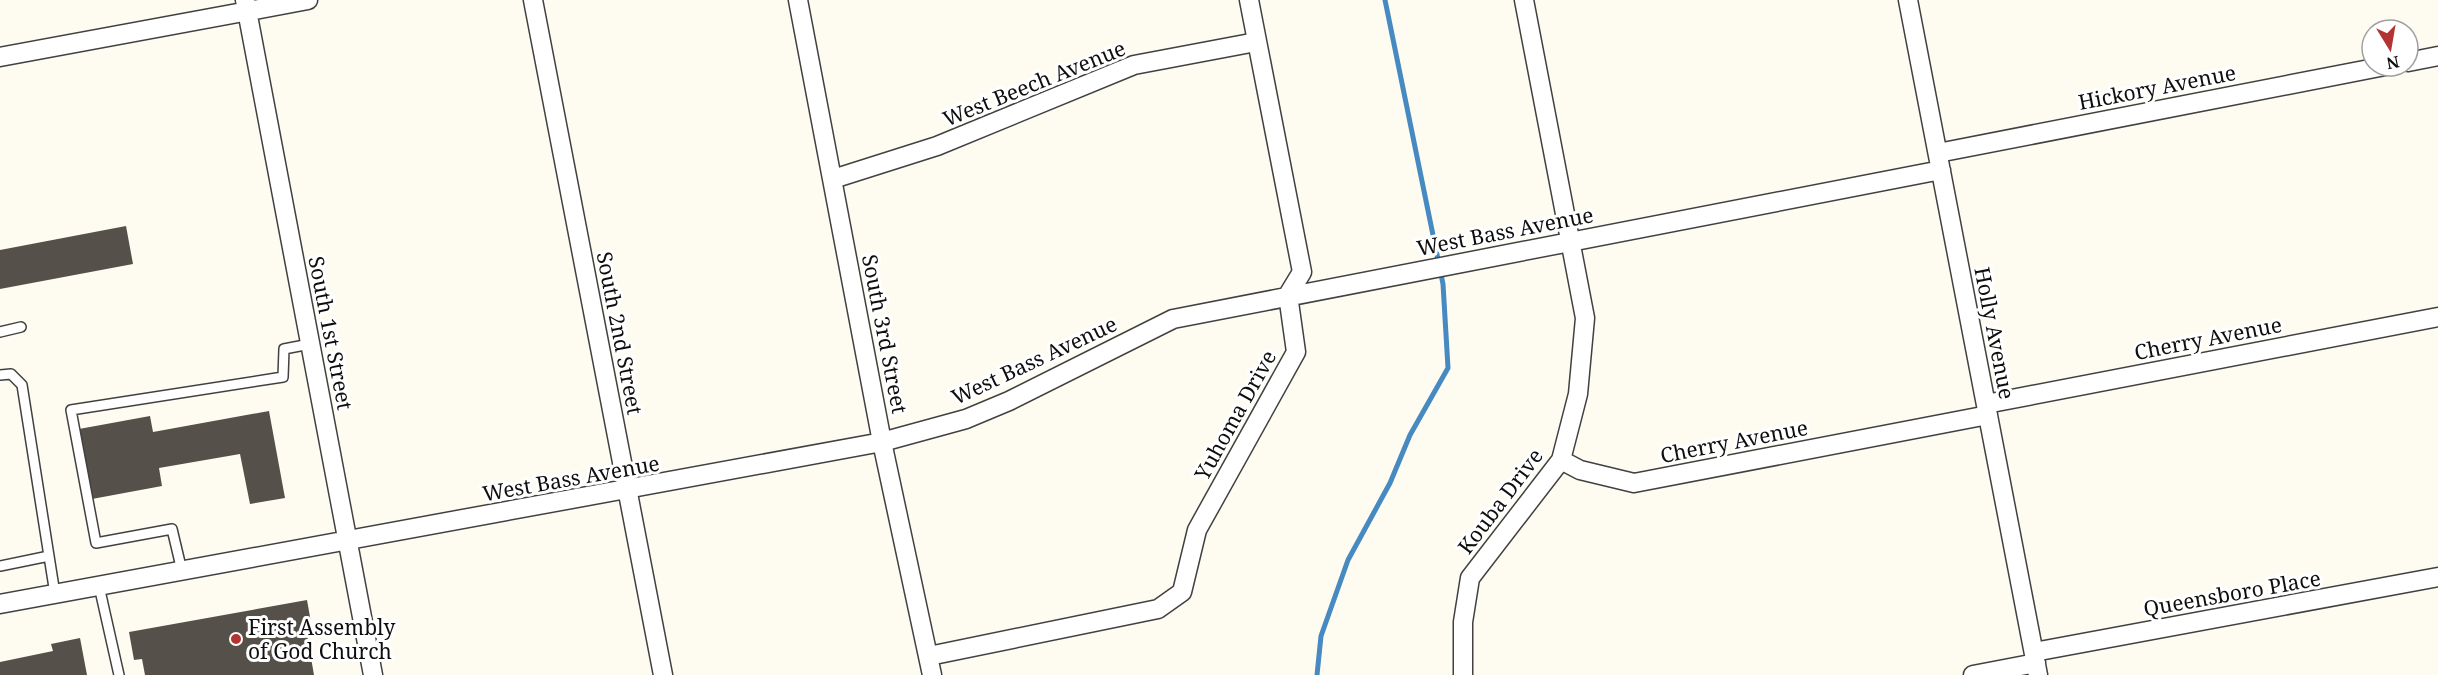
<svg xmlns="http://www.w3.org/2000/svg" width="2438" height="675" font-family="'Noto Serif',serif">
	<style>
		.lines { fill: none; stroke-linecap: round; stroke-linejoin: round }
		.stream { stroke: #478ac1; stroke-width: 5 }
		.building { fill: #56504b }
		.service-casing { stroke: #414141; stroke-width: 12 }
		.minor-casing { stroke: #414141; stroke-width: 21 }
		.service { stroke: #fff; stroke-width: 9 }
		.minor { stroke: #fff; stroke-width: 18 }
		.poi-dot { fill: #b23332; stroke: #fff; stroke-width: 2 }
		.labels { text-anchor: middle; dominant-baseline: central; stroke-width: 6; stroke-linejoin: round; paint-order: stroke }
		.street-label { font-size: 21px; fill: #0e0e0e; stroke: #fff }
		.poi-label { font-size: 21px; fill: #0e0e0e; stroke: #fff; text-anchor: start }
	</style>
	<rect width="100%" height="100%" fill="#fefcf0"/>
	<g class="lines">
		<path class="stream" d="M1317 675 1321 636 1348 560 1390 483 1410 435 1448 368 1443 284 1385 0"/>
	</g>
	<path class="building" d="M126 226 133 264 0 289V250Z
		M269 411 285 498 250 504 240 454 159 468 162 486 92 499 79 429 150 416 153 432Z
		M307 600 312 628 306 629 314 675H145L142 659 134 660 129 632Z
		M80 638 87 675H0V662L53 651 51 644Z"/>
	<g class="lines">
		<defs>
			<path id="service" d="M0 332 21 327
				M0 375 11 374 22 385 55 594
				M0 566 49 556
				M182 571 172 529 96 543 71 410 283 377 284 349 310 344
				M99 586 119 675"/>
			<path id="minor" d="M245 0 373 675
				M533 0 663 675
				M798 0 882 442 932 675
				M1908 0 2038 675
				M0 57 308 0
				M2408 62 2438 56
				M1938 153 2385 66
				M833 179 937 146 1134 65 1256 42
				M1986 404 2438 317
				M1561 460 1580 470 1634 483 1988 415
				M0 604 882 442 966 419 1009 401 1173 319 1941 170
				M2034 652 2438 577
				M929 656 1158 609 1182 592 1197 530 1296 352 1288 295 1302 272 1249 0
				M1463 675V622L1470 578 1561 460 1578 394 1585 318 1524 0
				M1973 675 2036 663"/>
		</defs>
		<use href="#service" class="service-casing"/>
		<use href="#minor" class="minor-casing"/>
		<use href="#service" class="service"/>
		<use href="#minor" class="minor"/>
	</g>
	<circle class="poi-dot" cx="236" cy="639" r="6"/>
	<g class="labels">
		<g class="street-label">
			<text transform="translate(1034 83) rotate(-22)">West Beech Avenue</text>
			<text transform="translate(2157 87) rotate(-11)">Hickory Avenue</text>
			<text transform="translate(1505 231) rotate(-11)">West Bass Avenue</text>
			<text transform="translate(331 333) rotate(79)">South 1st Street</text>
			<text transform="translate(620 333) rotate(79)">South 2nd Street</text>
			<text transform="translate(1995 333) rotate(79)">Holly Avenue</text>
			<text transform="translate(885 334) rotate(79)">South 3rd Street</text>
			<text transform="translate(2208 338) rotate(-11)">Cherry Avenue</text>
			<text transform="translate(1034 360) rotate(-25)">West Bass Avenue</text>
			<text transform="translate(1235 415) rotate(-61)">Yuhoma Drive</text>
			<text transform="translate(1734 441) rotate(-11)">Cherry Avenue</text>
			<text transform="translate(571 478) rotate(-10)">West Bass Avenue</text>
			<text transform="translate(1500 501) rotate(-53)">Kouba Drive</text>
			<text transform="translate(2232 593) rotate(-10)">Queensboro Place</text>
		</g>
		<g class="poi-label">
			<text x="248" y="627">First Assembly<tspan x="248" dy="24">of God Church</tspan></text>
		</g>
	</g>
	<g transform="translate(2390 48) rotate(169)"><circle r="28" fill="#ffffff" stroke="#9f9f9f" stroke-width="1.5"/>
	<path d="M0-4.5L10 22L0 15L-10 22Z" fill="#b23332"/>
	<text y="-9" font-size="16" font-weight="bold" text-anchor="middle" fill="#0e0e0e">N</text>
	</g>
</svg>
